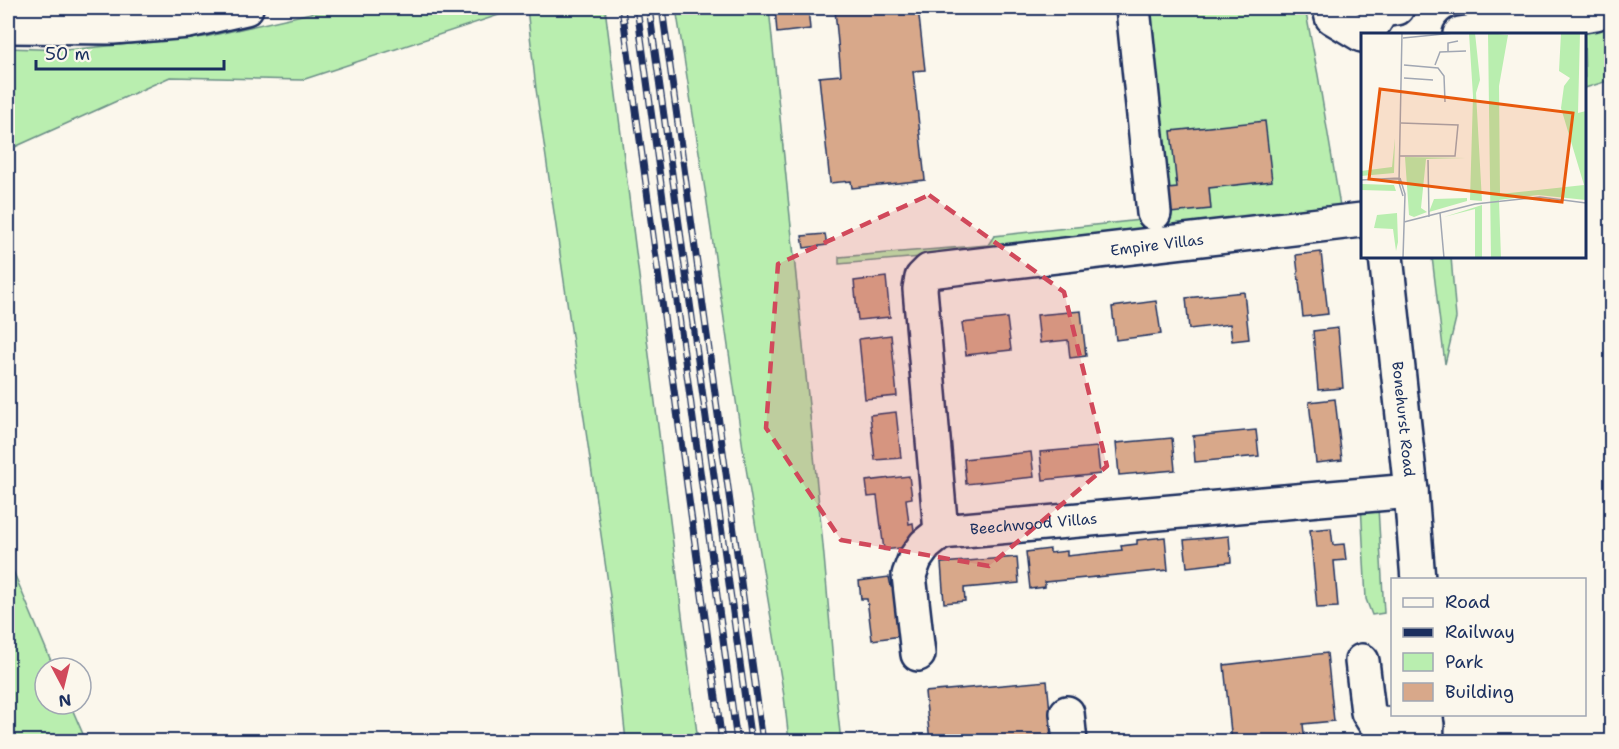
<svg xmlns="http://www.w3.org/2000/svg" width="1619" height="749" font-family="'Shantell Sans',sans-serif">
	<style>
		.green { fill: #b9eeaf; stroke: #6a8e86; stroke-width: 1.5 }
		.building { fill: #d8a88a; stroke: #1b2f5e; stroke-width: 1.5 }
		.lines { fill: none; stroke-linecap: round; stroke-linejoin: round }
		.minor-casing { stroke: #1b2f5e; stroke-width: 38 }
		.major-casing { stroke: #1b2f5e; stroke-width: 38 }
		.minor { stroke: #fbf7ec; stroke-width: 33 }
		.major { stroke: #fbf7ec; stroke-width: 33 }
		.rail-casing { stroke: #1b2f5e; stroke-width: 7 }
		.rail { stroke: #fbf7ec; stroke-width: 4.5; stroke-dasharray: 14; stroke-linecap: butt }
		.marked { fill: #d1495b; fill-opacity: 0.2; stroke: #d1495b; stroke-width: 4.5; stroke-dasharray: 12 8; stroke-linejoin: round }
		.labels { text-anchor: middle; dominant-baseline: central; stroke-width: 6; stroke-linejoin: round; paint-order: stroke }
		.street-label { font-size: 15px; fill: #1b2f5e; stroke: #fbf7ec }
		.inset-road { fill: none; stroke: #a1a7b3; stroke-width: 1.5 }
		.view { fill: #e8590c; fill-opacity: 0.15; stroke: #e8590c; stroke-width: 3 }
		.inset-edge { fill: none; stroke: #1b2f5e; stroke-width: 3 }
	</style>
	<rect width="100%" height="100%" fill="#fbf7ec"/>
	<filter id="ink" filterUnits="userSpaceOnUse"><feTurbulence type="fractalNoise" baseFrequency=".0167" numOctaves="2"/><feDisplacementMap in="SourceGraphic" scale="12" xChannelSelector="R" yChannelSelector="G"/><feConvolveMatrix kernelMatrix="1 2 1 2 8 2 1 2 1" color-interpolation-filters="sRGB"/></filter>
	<g filter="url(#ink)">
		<path class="green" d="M333 8H520L302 80 170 77 8 150V48L65 50 205 37Z
			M527 8H605L698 741H626L612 610 536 89Z
			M676 8H769C787 177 804 346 820 515 828 590 832 666 841 741H789L784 696 745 462 706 196Z
			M1151 8H1305L1318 75 1341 212 1029 248 839 264V257L988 245 994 236 1168 217Z
			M1611 28V80L1585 88 1584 34H1570Z
			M1432 257H1451L1456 318 1445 364Z
			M1361 504 1378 507 1384 613 1372 615 1366 599Z
			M8 559 54 668H45V704H70L86 741H8Z"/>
		<path class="building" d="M775 8H808L810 29 777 33Z
			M861 8H918L925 70 913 71 925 180 852 188 851 181 830 183 819 77 841 75 835 10Z
			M1265 121 1272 181 1209 188 1211 209 1170 213 1168 189 1177 188 1171 131Z
			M825 234 827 245 804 248 802 236Z
			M1321 252 1328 314 1303 317 1296 255Z
			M886 277 890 317 858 320 854 281Z
			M1244 292 1249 339 1232 341 1230 324 1189 329 1186 298Z
			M1156 301 1161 334 1116 340 1112 307Z
			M1081 311 1086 356 1070 358 1068 340 1040 343 1037 315Z
			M1007 318 1011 350 966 355 962 323Z
			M1338 328 1343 388 1318 390 1313 331Z
			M891 335 897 396 865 399 859 339Z
			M1335 399 1342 460 1316 463 1309 402Z
			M896 412 901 458 875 460 870 415Z
			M1256 430 1259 456 1195 462 1193 436Z
			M1172 438 1175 470 1119 475 1116 443Z
			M1097 447 1100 474 1043 480 1040 452Z
			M1031 452 1034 477 966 484 964 459Z
			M909 476 912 498 906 499 909 524 913 523 916 546 884 550 877 496 868 497 866 481Z
			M1331 528 1333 545 1344 544 1346 560 1334 561 1338 607 1317 608 1310 530Z
			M1229 536 1231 562 1187 567 1184 540Z
			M1165 537 1168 570 1045 582V587L1030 589 1026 552 1050 549V553L1067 551V556L1122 550 1121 546 1137 544V540Z
			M1017 557 1019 583 964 588 965 601 944 603 941 563Z
			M889 577 891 587 898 586 901 636 872 640 867 599H861L859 581Z
			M1327 653 1334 721 1303 724 1305 742H1232L1224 665Z
			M1047 681 1053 742H930L925 692Z"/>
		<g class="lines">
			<defs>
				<g id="minor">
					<path d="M1133 8 1154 213"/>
					<path d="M8 26 113 27 189 21 246 8"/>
					<path d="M1367 34 1382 10 1397 8"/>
					<path d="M1460 34 1596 13 1600 8"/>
					<path id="s1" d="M1362 220 929 271 922 278 920 289 941 532 1411 491"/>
					<path d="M918 654 909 575 915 559 925 545 941 532"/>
					<path d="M1362 661 1368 712 1373 720 1379 724 1427 725"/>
					<path d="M1067 713 1070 742"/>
				</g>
				<g id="major">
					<path d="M1330 8 1332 17 1362 35"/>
					<path id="s2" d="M1386 256 1411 491 1418 580"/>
					<path d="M1426 714 1427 742"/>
				</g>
			</defs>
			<use href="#minor" class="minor-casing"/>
			<use href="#major" class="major-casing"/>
			<use href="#minor" class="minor"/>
			<use href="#major" class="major"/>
			<defs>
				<path id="rail" d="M622 8 722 742
					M637 8 737 742
					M649 8 751 742
					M662 8 763 742"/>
			</defs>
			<use href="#rail" class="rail-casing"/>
			<use href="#rail" class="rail"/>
		</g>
	</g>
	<path class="marked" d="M929 195 1064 292 1107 466 989 566 841 540 766 428 778 264Z"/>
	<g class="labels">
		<g class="street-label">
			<text transform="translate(1157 245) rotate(-7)">Empire Villas</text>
			<text stroke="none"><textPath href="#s2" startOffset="164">Bonehurst Road</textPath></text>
			<text stroke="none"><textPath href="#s1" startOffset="794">Beechwood Villas</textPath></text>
		</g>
	</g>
	<g transform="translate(1361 33)">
		<rect width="225" height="225" fill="#fbf7ec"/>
		<path d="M108 0H114L119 47 115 60 121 168 109 167 112 63ZM127 0 147 2 138 53 139 161 223 152 200 75 203 53 209 45 198 38 200 0H219L217 80 225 78V167L177 162 138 167 140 225H130ZM34 105 33 140 0 143V138L31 134ZM44 124 105 125 65 126 60 175 66 179 53 184 48 182ZM0 151 33 152 35 158 0 157ZM106 165V168L68 179 73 166ZM121 172V225H114V176L83 184ZM36 180 37 209 35 218 32 196 13 195 16 182Z" fill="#b9eeaf"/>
		<path class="inset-road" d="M41 0 38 150 42 163M42 5 93 0M87 19V10L97 8M43 32 77 35 83 43 84 69M74 32 79 19 105 18M43 45 72 47M39 123H94L97 92 40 90M67 127 68 184M39 145 44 161 42 225M10 146H38M0 147 38 145M79 180 83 225M43 189 114 171 179 164 225 170"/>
		<path class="view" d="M19 56 212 80 201 169 8 146Z"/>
		<rect width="225" height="225" class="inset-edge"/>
	</g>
	<rect width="1619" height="749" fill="none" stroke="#fbf7ec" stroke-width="30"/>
	<rect x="15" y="15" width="1589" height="719" fill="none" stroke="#1b2f5e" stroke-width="2" filter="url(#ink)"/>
	<rect x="1391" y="578" width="195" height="138" fill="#fbf7ec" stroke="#a1a7b3" stroke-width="1.5"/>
	<rect x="1403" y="598" width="30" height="9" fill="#fbf7ec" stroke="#a1a7b3" stroke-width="1.5"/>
	<text x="1445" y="608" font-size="18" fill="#1b2f5e">Road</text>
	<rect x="1403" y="628" width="30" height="9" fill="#1b2f5e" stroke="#a1a7b3" stroke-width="1.5"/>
	<text x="1445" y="638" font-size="18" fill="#1b2f5e">Railway</text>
	<rect x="1403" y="653" width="30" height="18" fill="#b9eeaf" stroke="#a1a7b3" stroke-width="1.5"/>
	<text x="1445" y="668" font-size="18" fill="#1b2f5e">Park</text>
	<rect x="1403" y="683" width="30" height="18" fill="#d8a88a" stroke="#a1a7b3" stroke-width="1.5"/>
	<text x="1445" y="698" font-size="18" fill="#1b2f5e">Building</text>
	<g transform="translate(63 686) rotate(173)"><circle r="28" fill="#fbf7ec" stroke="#a1a7b3" stroke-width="1.5"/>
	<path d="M0-4.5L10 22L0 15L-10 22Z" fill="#d1495b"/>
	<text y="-9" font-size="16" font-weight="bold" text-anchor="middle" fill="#1b2f5e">N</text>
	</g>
	<path d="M36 60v9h188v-9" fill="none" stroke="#1b2f5e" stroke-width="3"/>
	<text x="45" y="60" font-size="18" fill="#1b2f5e" stroke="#fbf7ec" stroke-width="4.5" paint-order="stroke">50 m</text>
</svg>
